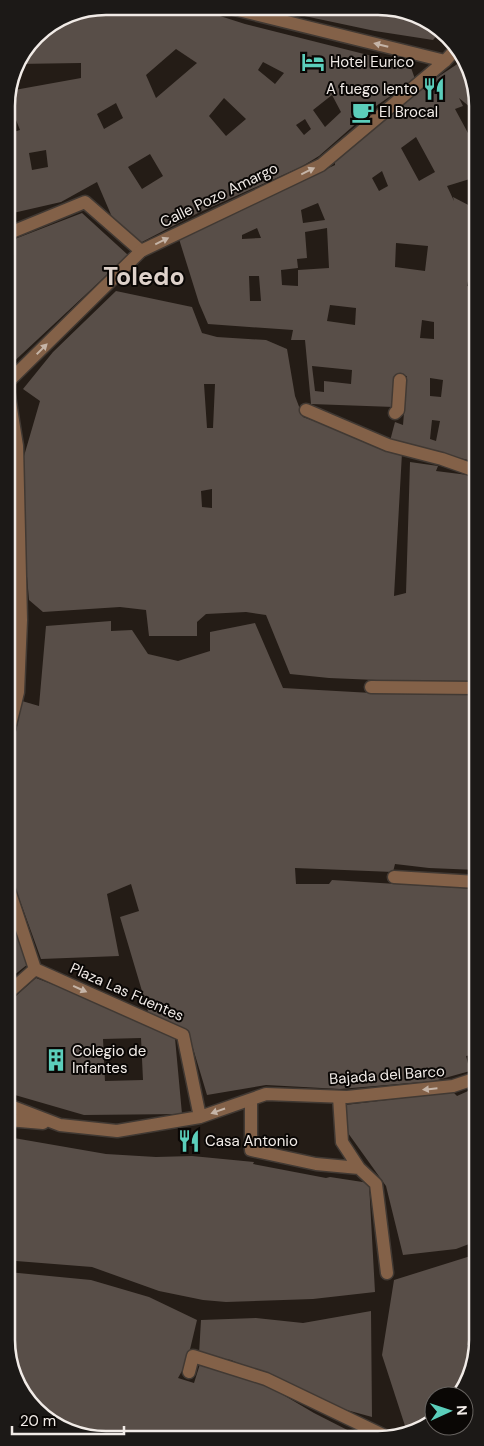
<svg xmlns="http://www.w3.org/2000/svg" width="484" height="1446" font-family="'DM Sans',sans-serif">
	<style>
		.building { fill: #584e48; fill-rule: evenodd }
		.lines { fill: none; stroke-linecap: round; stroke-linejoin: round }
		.lane-casing { stroke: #413933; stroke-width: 15 }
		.street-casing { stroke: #413933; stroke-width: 15 }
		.lane { stroke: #836148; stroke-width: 12 }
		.street { stroke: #836148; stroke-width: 12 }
		.oneway { fill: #c5b4a7 }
		.labels { text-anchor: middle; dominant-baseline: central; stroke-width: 4; stroke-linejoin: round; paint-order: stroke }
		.poi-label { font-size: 15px; fill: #f1ebe7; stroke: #0a0705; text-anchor: start }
		.street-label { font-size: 15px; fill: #f1ebe7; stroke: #0a0705 }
		.town-label { font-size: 25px; font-weight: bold; fill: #ddd1ca; stroke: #0a0705 }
		.rim { fill: none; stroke: #f1ebe7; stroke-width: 2.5 }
	</style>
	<rect width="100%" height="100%" fill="#241c16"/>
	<path class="building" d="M106 6 192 7 245 24 372 56 409 62 415 79 376 106 319 156 301 167 198 213 140 243 112 217 97 182 61 202 13 213 7 166V134L20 130 14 115 7 118 6 99 9 91 81 78V63L16 64 17 62 40 31 68 14ZM176 49 197 63 156 98 146 75ZM263 62 284 73 275 84 258 70ZM332 95 341 112 325 127 313 110ZM224 98 246 119 226 136 209 116ZM116 103 123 118 104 129 97 114ZM305 119 311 129 304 135 296 125ZM46 150 48 167 32 170 29 153ZM150 154 163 176 142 189 128 167Z
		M262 7 398 8 441 31 433 40 375 31Z
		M462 61 476 86V112L459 98 463 106 455 109 468 133 476 121V174L473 178 447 186 454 201 453 197 476 209V263L472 262 467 286 476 288V416L474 428 476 429V464L472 461 390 441 395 422 403 425 407 376 397 377 394 407 311 404 305 340H291L293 330 208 324 199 303 179 239 335 165V161L395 112 424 86ZM416 137 435 172 419 181 401 148ZM382 171 388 186 379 191 372 178ZM318 203 325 220 303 223 301 210ZM257 228 261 238 242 239V235ZM327 228 329 268 298 270V286L282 285 281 270 298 268 297 259 307 258 305 232ZM396 243 428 246 425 271 395 267ZM249 276H259L261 301H250ZM330 305 356 308 355 325 327 321ZM422 320 434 322V339L420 338ZM312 366 352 370 351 384 324 381V392L315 391ZM430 378 443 380 441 397 430 396ZM432 420 440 421 436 441 430 439Z
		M82 213 128 255 7 368V242Z
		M116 291 192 307 202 333 217 337 266 340 287 349 295 396 303 417 402 453 394 596 406 593 410 462 438 466 436 471 476 476 477 681 423 682 329 678 290 674 266 615 246 612 206 614 197 622V636H149L146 610 120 607 43 612 29 600 24 541V456L40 401 23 389 53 352ZM204 384H215L213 428H207ZM212 489V508L202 507 201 491Z
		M7 561H9L13 682H7Z
		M111 621V631L132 630 148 654 178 661 210 651V632L255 623 283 688 372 693 477 695V870L429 868 395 864 393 872 295 868 296 884H329L332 880 477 889V1054L466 1056 470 1071 434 1081 340 1089 266 1085 207 1095 189 1035 150 1018 120 917 139 911 131 884 107 894 119 956 41 959 10 873 12 752 22 701 39 706 46 626Z
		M8 902 28 964 8 980Z
		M36 978 150 1022 175 1038 182 1114 84 1115 8 1093V1003ZM141 1038 143 1080 105 1081 103 1039Z
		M477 1087V1241L456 1249 403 1255 386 1186 348 1133 345 1105 453 1092 457 1096Z
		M8 1137 106 1154 156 1157 192 1156 254 1162 253 1164 326 1178 330 1177 369 1183 375 1292 313 1299 226 1302 203 1300 159 1291 92 1267 16 1261 8 1262Z
		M477 1254 478 1344 467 1345 470 1364 457 1396H434V1417L407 1432 382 1355 394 1280Z
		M8 1272 91 1280 149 1297 197 1320 187 1362 178 1378 194 1383 200 1364 263 1383 314 1413 363 1438H86L36 1411 8 1360Z
		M371 1311 372 1417 332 1406 231 1360 199 1354 201 1320 256 1318 303 1323Z"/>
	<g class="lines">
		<defs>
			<path id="lane" d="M7 234 85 202 141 251
				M306 410 388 445 442 459 476 471
				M395 413 398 410 400 380
				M394 877 477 882
				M8 993 35 969
				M339 1097 342 1142 359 1168 376 1184 387 1273
				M251 1100V1150L316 1164 359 1168
				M189 1372 193 1356 266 1379 389 1438"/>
			<path id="street" d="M226 7 445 61
				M7 383 141 251 321 165 445 61 456 49
				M7 383 17 446 21 620 18 692 7 737
				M371 687 477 688
				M8 887 35 969 183 1035 200 1117
				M8 1105 60 1125 117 1131 200 1117 266 1094 347 1097 453 1086 477 1078
				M8 1120 43 1123"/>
		</defs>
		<use href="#lane" class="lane-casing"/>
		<use href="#street" class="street-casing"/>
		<use href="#lane" class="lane"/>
		<use href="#street" class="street"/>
	</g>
	<defs><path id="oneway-solid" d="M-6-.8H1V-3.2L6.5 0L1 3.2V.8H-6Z" transform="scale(1.25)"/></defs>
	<g class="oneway">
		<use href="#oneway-solid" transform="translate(381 45) rotate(-166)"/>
		<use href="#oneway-solid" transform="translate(308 171) rotate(-26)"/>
		<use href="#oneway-solid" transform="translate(162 241) rotate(-26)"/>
		<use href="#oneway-solid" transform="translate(42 349) rotate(-45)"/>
		<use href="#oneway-solid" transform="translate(80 989) rotate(24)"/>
		<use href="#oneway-solid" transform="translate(430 1089) rotate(174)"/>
		<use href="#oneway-solid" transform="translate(218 1111) rotate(161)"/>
	</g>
	<defs>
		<symbol id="hotel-bare" viewBox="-9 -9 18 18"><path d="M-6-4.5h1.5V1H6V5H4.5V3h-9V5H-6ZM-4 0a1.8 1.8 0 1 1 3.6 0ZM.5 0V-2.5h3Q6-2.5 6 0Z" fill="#5bcebb" stroke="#0a0705" stroke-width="2.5" paint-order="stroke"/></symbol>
		<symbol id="restaurant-bare" viewBox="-9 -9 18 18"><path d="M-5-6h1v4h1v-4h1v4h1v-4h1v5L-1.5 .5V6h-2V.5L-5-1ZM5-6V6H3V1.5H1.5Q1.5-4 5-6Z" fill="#5bcebb" stroke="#0a0705" stroke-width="2.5" paint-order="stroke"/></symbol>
		<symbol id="cafe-bare" viewBox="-9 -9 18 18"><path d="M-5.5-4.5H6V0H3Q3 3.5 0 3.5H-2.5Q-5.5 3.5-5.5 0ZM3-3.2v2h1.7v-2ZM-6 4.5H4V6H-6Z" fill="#5bcebb" stroke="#0a0705" stroke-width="2.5" paint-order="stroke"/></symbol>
		<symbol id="building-bare" viewBox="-9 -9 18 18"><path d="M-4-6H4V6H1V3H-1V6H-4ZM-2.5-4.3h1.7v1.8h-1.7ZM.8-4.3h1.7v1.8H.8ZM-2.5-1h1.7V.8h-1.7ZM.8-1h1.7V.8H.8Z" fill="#5bcebb" stroke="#0a0705" stroke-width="2.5" paint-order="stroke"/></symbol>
	</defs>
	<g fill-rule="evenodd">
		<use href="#hotel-bare" x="297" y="46" width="32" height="32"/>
		<use href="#restaurant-bare" x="418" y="73" width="32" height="32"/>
		<use href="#cafe-bare" x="347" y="96" width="32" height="32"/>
		<use href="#building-bare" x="40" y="1044" width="32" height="32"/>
		<use href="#restaurant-bare" x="173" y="1125" width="32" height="32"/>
	</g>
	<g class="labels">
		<g class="poi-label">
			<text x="330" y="62">Hotel Eurico</text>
			<text x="418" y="89" text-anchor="end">A fuego lento</text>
			<text x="379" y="112">El Brocal</text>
			<text x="72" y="1051">Colegio de<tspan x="72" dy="17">Infantes</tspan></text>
			<text x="205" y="1141">Casa Antonio</text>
		</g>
		<g class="street-label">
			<text transform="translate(219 195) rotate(-26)">Calle Pozo Amargo</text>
			<text transform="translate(127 992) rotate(24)">Plaza Las Fuentes</text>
			<text transform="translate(387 1075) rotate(-4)">Bajada del Barco</text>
		</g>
		<g class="town-label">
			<text x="144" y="276">Toledo</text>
		</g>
	</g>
	<path d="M0 0H484V1446H0ZM106 15H378A91 91 0 0 1 469 106V1340A91 91 0 0 1 378 1431H106A91 91 0 0 1 15 1340V106A91 91 0 0 1 106 15Z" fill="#1c1917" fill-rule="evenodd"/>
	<path class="rim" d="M106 15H378A91 91 0 0 1 469 106V1340A91 91 0 0 1 378 1431H106A91 91 0 0 1 15 1340V106A91 91 0 0 1 106 15Z"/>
	<g transform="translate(449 1411) rotate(87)"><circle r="24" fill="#0a0705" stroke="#66625f"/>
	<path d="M0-4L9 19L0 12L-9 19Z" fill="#5bcebb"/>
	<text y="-8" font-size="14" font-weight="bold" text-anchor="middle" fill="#f1ebe7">N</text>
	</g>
	<path d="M12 1426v8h112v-8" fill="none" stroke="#f1ebe7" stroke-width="2.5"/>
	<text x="20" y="1426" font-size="15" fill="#f1ebe7" stroke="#0a0705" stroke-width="4" paint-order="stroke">20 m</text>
</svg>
